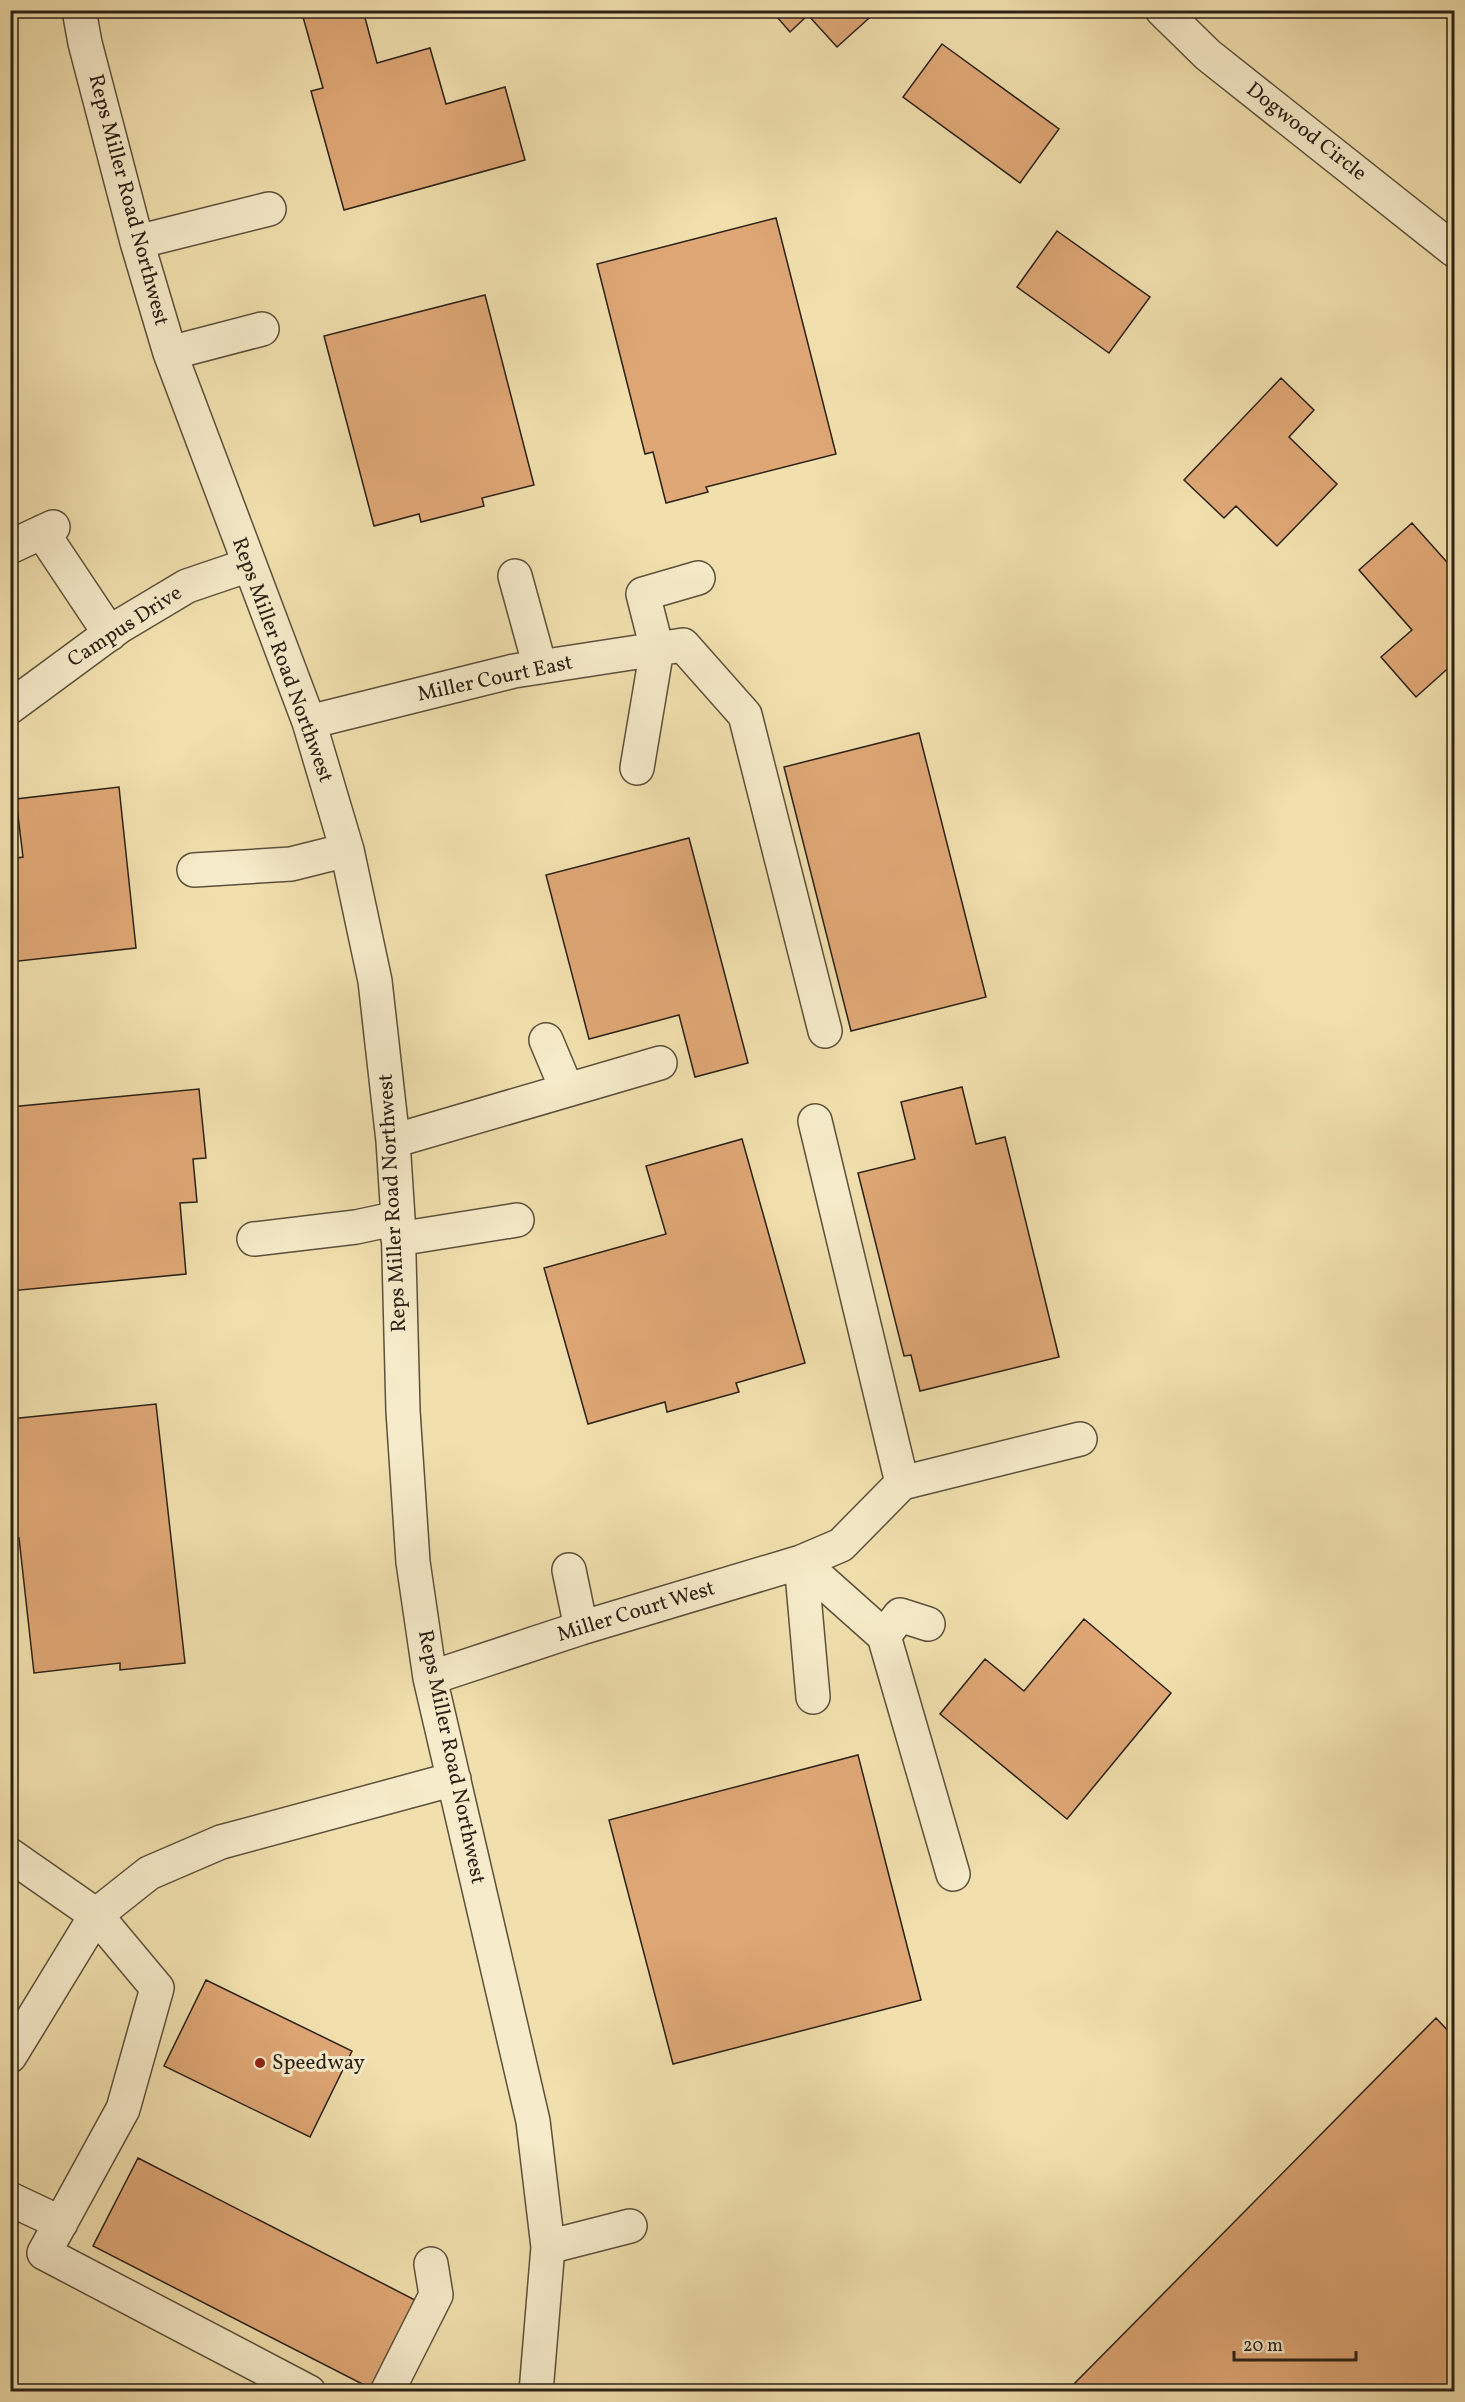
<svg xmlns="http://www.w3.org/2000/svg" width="1465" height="2402" font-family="Vollkorn,serif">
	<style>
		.building { fill: #dfa776; stroke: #2b2116; stroke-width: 1.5 }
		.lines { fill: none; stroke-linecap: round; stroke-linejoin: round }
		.minor-casing { stroke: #5c513c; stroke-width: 36 }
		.minor { stroke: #f6ebca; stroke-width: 33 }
		.poi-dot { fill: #8f2418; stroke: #f6ebca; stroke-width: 2 }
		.labels { text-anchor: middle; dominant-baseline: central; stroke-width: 6; stroke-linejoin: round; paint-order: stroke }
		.street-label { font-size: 21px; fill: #2b2116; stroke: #f6ebca }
		.poi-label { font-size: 21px; fill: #2b2116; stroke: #f6ebca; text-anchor: start }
	</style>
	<rect width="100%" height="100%" fill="#f1e0ae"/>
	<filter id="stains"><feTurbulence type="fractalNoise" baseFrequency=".00333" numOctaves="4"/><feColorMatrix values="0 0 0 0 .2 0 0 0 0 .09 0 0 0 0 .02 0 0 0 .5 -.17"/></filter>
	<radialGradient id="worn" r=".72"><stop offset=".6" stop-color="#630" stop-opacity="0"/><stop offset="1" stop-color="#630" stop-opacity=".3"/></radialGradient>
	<path class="building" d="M301 10H363L377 63 430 48 446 104 505 87 525 160 344 210 311 91 323 88Z
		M771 10H878L837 47 808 15 790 32Z
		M942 44 1059 129 1020 183 903 97Z
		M776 218 836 454 706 487 708 492 666 503 653 452 645 454 597 264Z
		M1057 231 1150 297 1109 353 1017 287Z
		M485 295 534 485 482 498 484 506 421 522 419 514 374 526 324 336Z
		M1281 378 1314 410 1289 437 1337 484 1277 546 1236 506 1224 518 1184 480Z
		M1412 523 1454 570V663L1416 697 1381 657 1412 630 1359 570Z
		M919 733 986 997 851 1031 784 767Z
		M119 787 136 948 10 962V859L23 857 16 799Z
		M689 838 748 1063 695 1077 679 1015 589 1039 546 875Z
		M962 1087 976 1144 1005 1137 1059 1357 920 1391 911 1355 904 1356 858 1173 915 1159 901 1102Z
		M199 1089 206 1158 193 1159 197 1202 180 1203 186 1274 10 1291V1107Z
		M742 1139 805 1363 736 1383 739 1392 667 1412 665 1402 588 1424 544 1268 666 1234 646 1166Z
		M156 1404 185 1663 120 1670V1663L34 1673 19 1538 10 1539V1521H17L10 1460V1419Z
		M1084 1619 1171 1693 1067 1819 940 1714 985 1659 1024 1691Z
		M858 1755 921 2000 673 2064 609 1820Z
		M206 1980 352 2051 310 2137 164 2066Z
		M1436 2018 1454 2037V2377L1440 2392H1066Z
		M138 2158 415 2300 370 2388 93 2246Z"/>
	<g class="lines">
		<defs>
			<path id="minor" d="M79 10 85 43 137 242 170 353 309 722 347 850 375 981 393 1141 398 1218 403 1411 413 1562 430 1678 533 2121 548 2247 536 2392
				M1162 10 1208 55 1454 250
				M137 242 269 209
				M170 353 262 329
				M42 532 110 634
				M10 547 53 527
				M515 576 540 667
				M10 707 120 626 187 586 249 565
				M309 722 514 671 683 645 745 715 825 1031
				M637 768 657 649 643 594 698 578
				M194 870 291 864 347 850
				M546 1040 567 1090
				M815 1121 902 1483
				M393 1141 660 1063
				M254 1239 356 1227 398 1218
				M398 1239 517 1220
				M801 1562 884 1636 953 1874
				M801 1562 813 1697
				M569 1570 581 1628
				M884 1636 900 1615 928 1624
				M430 1678 581 1628 801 1562 841 1545 902 1483 1080 1439
				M10 1855 96 1915 157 1988 123 2109 44 2253 309 2392
				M10 2056 96 1915 149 1873 221 1842 454 1779
				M10 2199 61 2223
				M548 2247 630 2226
				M387 2392 436 2295 431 2264"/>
		</defs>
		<use href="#minor" class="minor-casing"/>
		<use href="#minor" class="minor"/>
	</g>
	<circle class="poi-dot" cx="260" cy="2063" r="6"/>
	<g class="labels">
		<g class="street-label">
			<text transform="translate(1306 132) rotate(38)">Dogwood Circle</text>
			<text transform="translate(128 200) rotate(75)">Reps Miller Road Northwest</text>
			<text transform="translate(125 627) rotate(-33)">Campus Drive</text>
			<text transform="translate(282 660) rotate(70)">Reps Miller Road Northwest</text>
			<text transform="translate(495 679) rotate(-12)">Miller Court East</text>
			<text transform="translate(393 1203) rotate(-93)">Reps Miller Road Northwest</text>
			<text transform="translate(636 1612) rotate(-17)">Miller Court West</text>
			<text transform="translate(451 1757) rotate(78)">Reps Miller Road Northwest</text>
		</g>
		<g class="poi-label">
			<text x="272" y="2063">Speedway</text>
		</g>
	</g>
	<rect width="1465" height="2402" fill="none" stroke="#f1e0ae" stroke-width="36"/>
	<rect x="12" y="12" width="1441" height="2378" fill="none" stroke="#2b2116" stroke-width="3"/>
	<rect x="18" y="18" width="1429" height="2366" fill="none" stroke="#2b2116" stroke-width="1.5"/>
	<path d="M1234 2351v9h122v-9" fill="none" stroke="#2b2116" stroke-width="3"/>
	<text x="1243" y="2351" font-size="18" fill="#2b2116" stroke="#f6ebca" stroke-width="4.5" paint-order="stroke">20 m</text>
	<rect width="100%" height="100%" filter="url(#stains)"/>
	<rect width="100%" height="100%" fill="url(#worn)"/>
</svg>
